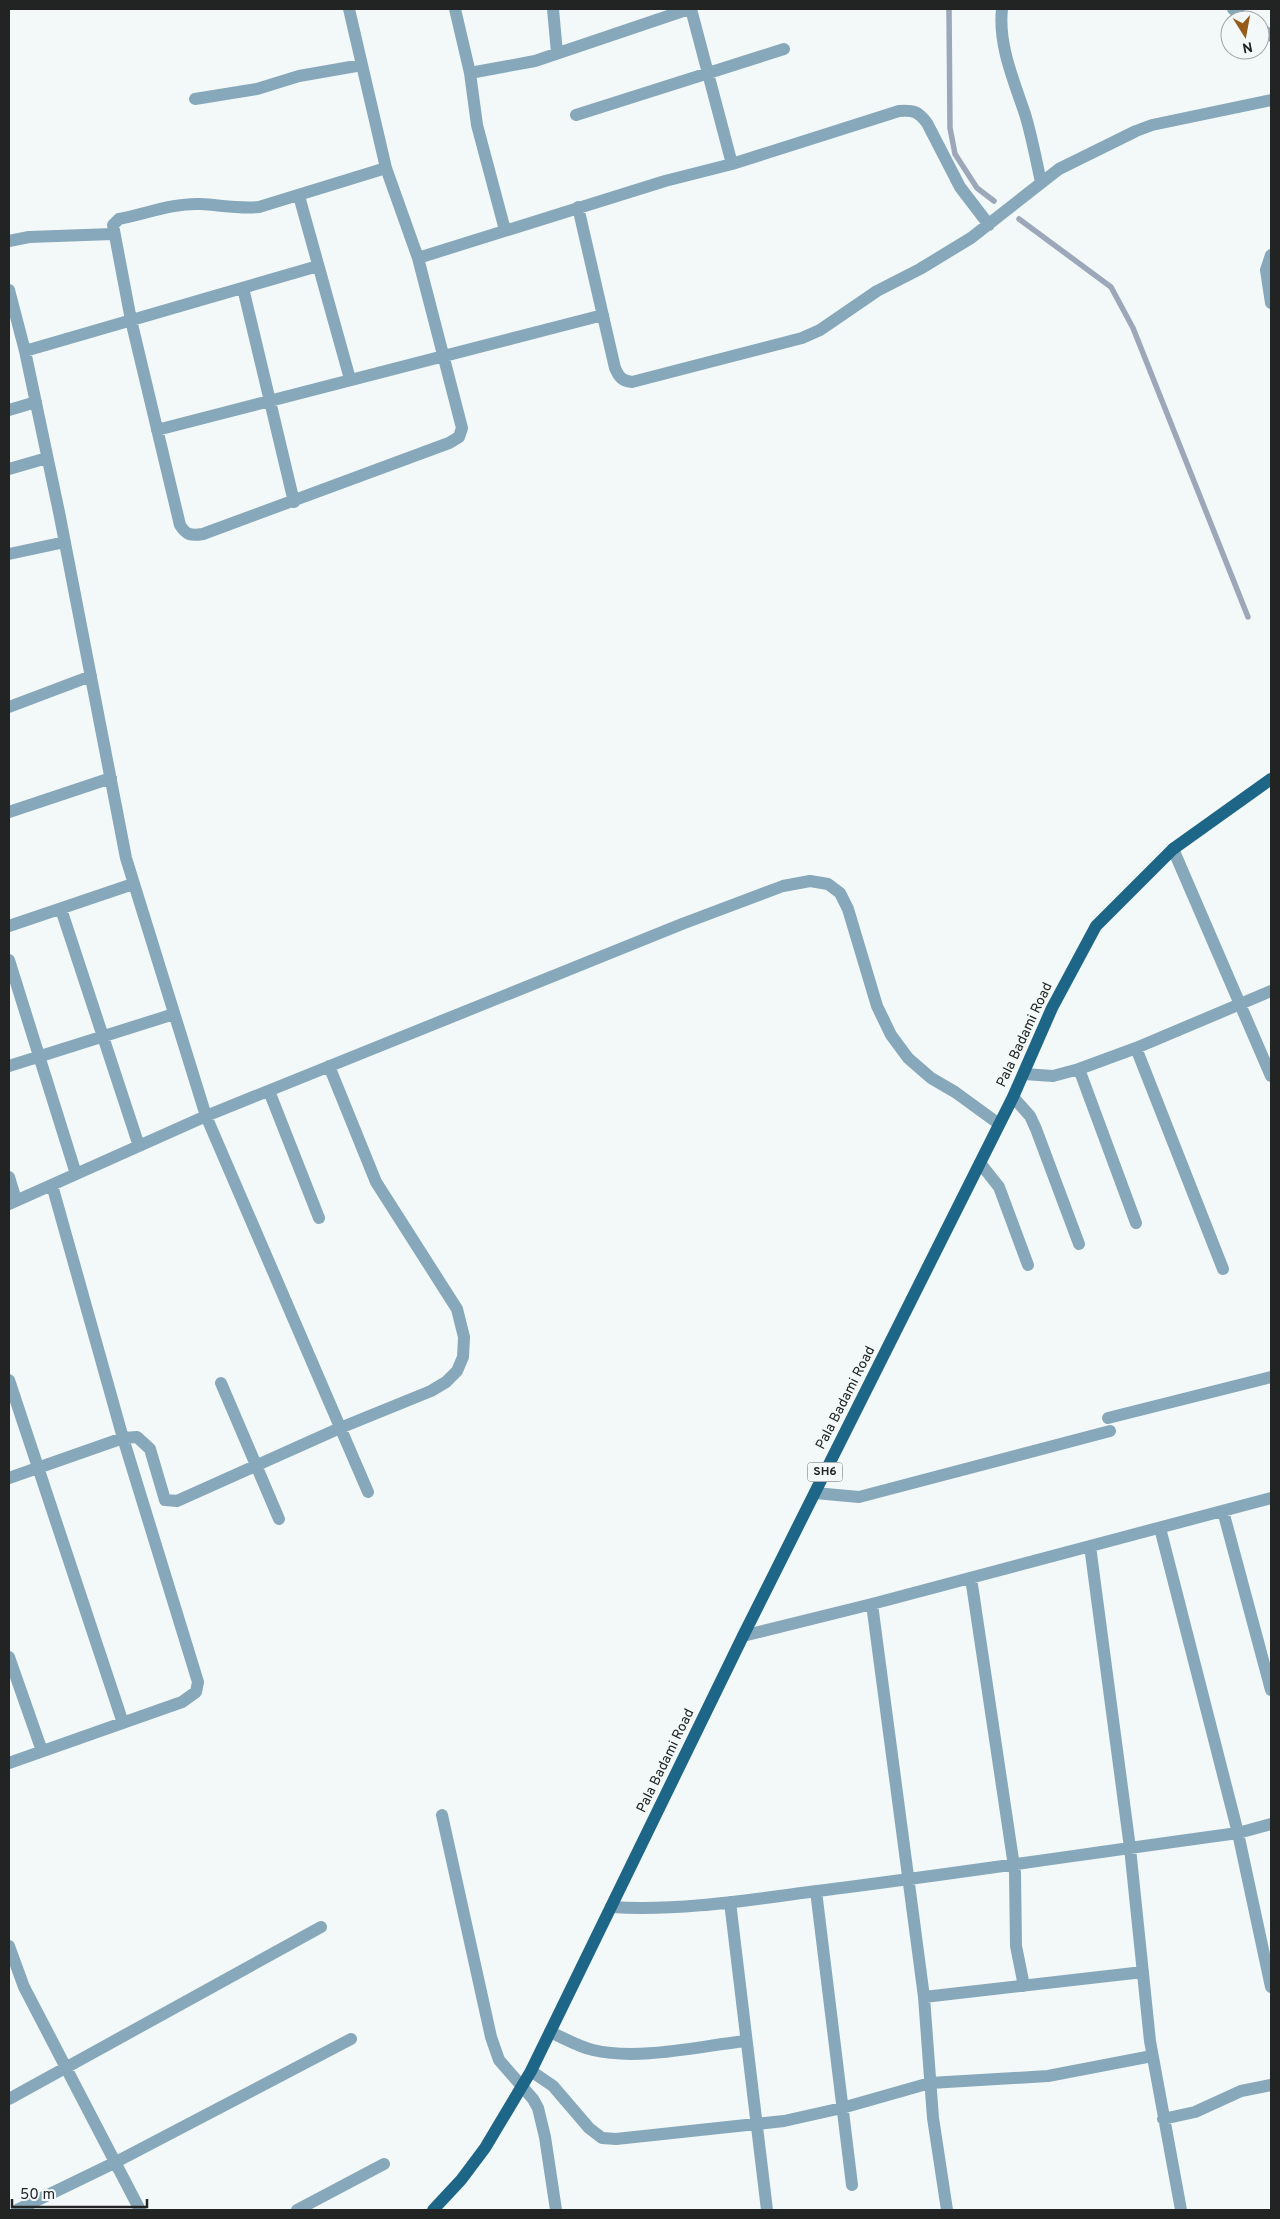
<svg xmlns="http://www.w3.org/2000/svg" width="1280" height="2219" font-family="Overpass,sans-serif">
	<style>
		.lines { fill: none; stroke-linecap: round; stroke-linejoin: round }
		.stream { stroke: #9ca7ba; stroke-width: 5.5 }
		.minor { stroke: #87a8bb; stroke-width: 12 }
		.major { stroke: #1e6687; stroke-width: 12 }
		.labels { text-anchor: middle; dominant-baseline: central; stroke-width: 4; stroke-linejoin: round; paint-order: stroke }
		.shield { fill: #f3f9f9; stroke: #616464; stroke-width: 1 }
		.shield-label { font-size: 12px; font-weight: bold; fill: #222424 }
		.street-label { font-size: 14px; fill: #222424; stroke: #f3f9f9 }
	</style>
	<rect width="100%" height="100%" fill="#f3f9f9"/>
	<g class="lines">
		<path class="stream" d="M949 9 950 128 955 154 977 188 994 201
			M1019 219 1111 287 1133 328 1248 617"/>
		<path class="minor" d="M349 9 386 168 418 258 462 428 459 437 449 443 203 534C191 536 186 535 180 525L131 320 113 225 119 219C145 214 173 203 200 204 220 205 239 209 259 207L386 168
			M455 9 470 73 477 125 505 230
			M553 9 557 53
			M691 9 732 164
			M1002 9C998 45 1014 81 1025 114 1032 137 1036 160 1041 182
			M1233 9 1247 20
			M1260 28 1271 36
			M470 73 535 61 689 9
			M195 99 257 89 299 76 362 65
			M576 115 784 49
			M299 196 350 379
			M578 207 615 368C619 377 622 381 632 382L802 338 820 330 877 291 920 269 971 238 1059 169 1136 131 1152 125 1271 100
			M9 241 29 237 113 234
			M1271 255 1266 270 1271 303
			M418 258 665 181 732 164 899 111C913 110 918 111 927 123L960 187 989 225
			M243 288 294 502
			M9 290 25 351 59 512 126 858 206 1116 682 924 783 886 810 881 828 884 840 893 848 909 877 1006 891 1035 908 1058 931 1078 955 1092 999 1124
			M25 351 318 266
			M9 410 36 402
			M157 430 603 315
			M9 469 47 458
			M9 554 65 542
			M9 707 91 676
			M9 812 111 778
			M1173 849 1271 1076
			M61 909 139 1146
			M9 926 133 884
			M9 960 76 1174
			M1136 1048 1223 1269
			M9 1066 174 1014
			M1079 1069 1136 1223
			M1024 1074 1053 1076 1079 1069 1136 1048 1271 991
			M269 1091 319 1218
			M1013 1097 1030 1116 1036 1129 1079 1244
			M980 1163 999 1187 1028 1265
			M9 1177 16 1200
			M9 1204 206 1116 368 1492
			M9 1380 123 1723
			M221 1383 279 1519
			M1108 1418 1271 1377
			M9 1478 123 1438 137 1437 150 1449 165 1500 177 1501 340 1428 431 1391 446 1382 457 1371 463 1357 464 1337 457 1309 376 1182 329 1066
			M815 1493 859 1497 1110 1431
			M1223 1511 1271 1690
			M1160 1528 1238 1833 1271 1987
			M1090 1546 1130 1848 1150 2041 1181 2210
			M971 1578 1015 1873 1016 1946 1024 1986
			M872 1604 924 1997 933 2118 947 2210
			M743 1636 872 1604 1271 1498
			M9 1657 42 1751
			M9 1763 182 1702 196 1692 198 1682 123 1438 52 1185
			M442 1815 491 2037 499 2060 533 2099 538 2108 545 2137 556 2210
			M816 1891 852 2185
			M730 1902 767 2210
			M611 1907C688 1912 765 1897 841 1888 973 1871 1105 1851 1238 1833L1271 1824
			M9 1946 24 1987 140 2210
			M924 1997 1143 1972
			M550 2032C564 2038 579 2047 593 2050 639 2061 699 2046 746 2041
			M531 2071 553 2086 589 2128 602 2138 616 2139 784 2121 842 2108 930 2083 1048 2076 1152 2056
			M9 2099 321 1927
			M1163 2119 1195 2112 1241 2091 1271 2085
			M17 2210 114 2163 351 2039
			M297 2210 384 2164"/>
		<path class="major" d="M433 2210 461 2180 485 2148 531 2071 743 1636 1013 1097 1052 1008 1096 926 1173 849 1271 779"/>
	</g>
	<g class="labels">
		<rect class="shield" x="807.5" y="1462.5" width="35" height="19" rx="4"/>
		<g class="shield-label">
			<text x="825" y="1472">SH6</text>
		</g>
		<g class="street-label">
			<text transform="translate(1025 1035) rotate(-65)">Pala Badami Road</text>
			<text transform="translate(846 1398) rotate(-63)">Pala Badami Road</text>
			<text transform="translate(666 1761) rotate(-64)">Pala Badami Road</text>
		</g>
	</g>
	<rect width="1280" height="2219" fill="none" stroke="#222424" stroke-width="20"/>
	<g transform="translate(1245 35) rotate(169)"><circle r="24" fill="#f3f9f9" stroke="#9fa4a4"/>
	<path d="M0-4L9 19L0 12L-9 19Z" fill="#965c1a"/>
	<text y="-8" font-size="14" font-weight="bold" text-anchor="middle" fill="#222424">N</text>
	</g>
	<path d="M12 2199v8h135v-8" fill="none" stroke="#222424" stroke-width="2.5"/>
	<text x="20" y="2199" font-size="15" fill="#222424" stroke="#f3f9f9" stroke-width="4" paint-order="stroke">50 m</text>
</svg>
